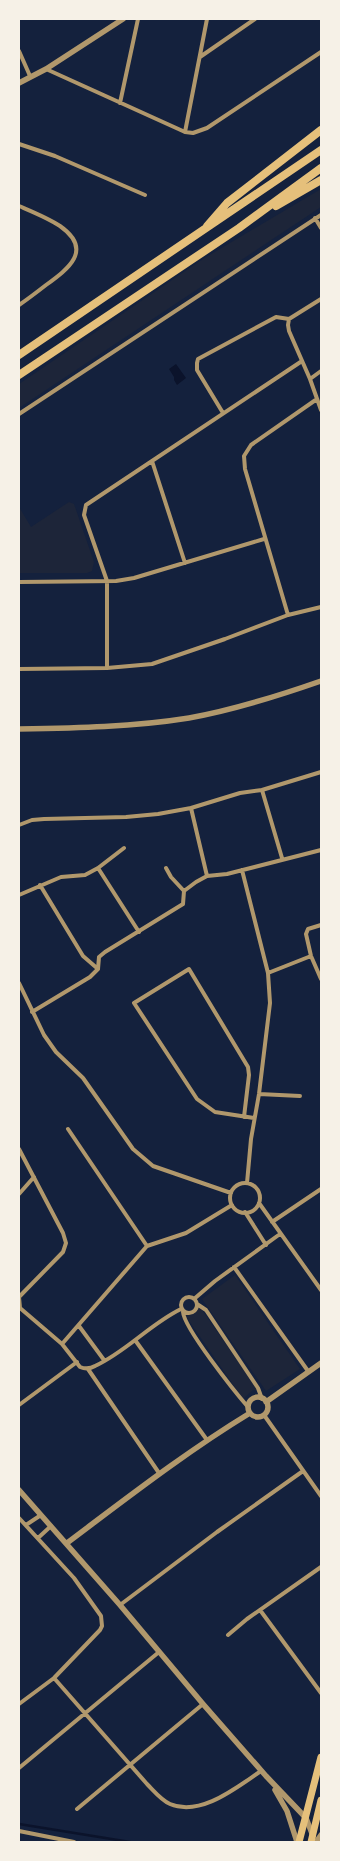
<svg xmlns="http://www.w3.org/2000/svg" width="340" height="1861" font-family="Karla,sans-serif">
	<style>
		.green { fill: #1d2539 }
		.water { fill: #0b132b }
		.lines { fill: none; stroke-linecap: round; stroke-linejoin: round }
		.stream { stroke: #0b132b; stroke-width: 2.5 }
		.minor { stroke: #b1986c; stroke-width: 4 }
		.tertiary { stroke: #b1986c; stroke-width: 5.5 }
		.primary { stroke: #e5c07b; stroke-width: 7 }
		.motorway { stroke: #e5c07b; stroke-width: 8 }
	</style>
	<rect width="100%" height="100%" fill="#14213d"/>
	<path class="green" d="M321 189V207L19 408V384L203 259Z
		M69 502 74 504 94 562 92 571 87 573H19V507L31 527Z
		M235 1275 300 1369 266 1391 202 1299Z
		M200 1307 258 1390H253L243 1399 185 1315C193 1316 196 1313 200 1307Z"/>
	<path class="water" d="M176 364 186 378 177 385 174 380V377L169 369Z"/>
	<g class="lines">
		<path class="stream" d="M19 1824 130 1842"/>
		<path class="minor" d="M19 51 30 76
			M200 57 255 19
			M46 69 185 132 193 133 207 128 321 52
			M120 103 138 19
			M185 132 207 19
			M19 144 55 156 145 195
			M19 206C33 212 48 218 60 226 94 250 68 269 46 285 37 292 28 299 19 305
			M315 218 321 228
			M289 319 321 299
			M310 379 321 371
			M223 413 197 370V363L198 359 276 317 289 319 288 325 289 331 310 379 321 410
			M19 414 321 215
			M152 461 185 563
			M19 582 116 581 134 578 264 539
			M288 615 245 469 244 456 251 445 317 399
			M107 668V581L84 515 86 505 302 361
			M19 669 107 668 152 664 225 639 288 615 321 607
			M191 808 240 793 262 790
			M19 825 32 820 44 819 126 817 158 814 191 808 207 876
			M282 858 262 790 321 772
			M98 868 139 932
			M166 868 171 877 184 891
			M242 870 268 973 270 1003 259 1094 251 1139 247 1183
			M40 885 83 956 98 969
			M19 895 61 877 85 875 98 868 124 848
			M321 925 308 929 306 934 311 956 321 979
			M268 973 311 956
			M19 983 44 1035 56 1052 83 1078 133 1149 153 1166 231 1193
			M32 1012 90 977 98 969 99 957 105 952 183 904 184 891 196 882 207 876 227 874 321 850
			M259 1094 300 1096
			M244 1117 249 1075 248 1067 189 969 134 1003 197 1099 215 1112 254 1118
			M68 1129 147 1246
			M19 1149 63 1233 66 1243 63 1252 19 1297
			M230 1198a15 15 0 1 1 30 0a15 15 0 1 1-30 0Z
			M19 1194 34 1177
			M259 1203 321 1290
			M245 1212 266 1245
			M272 1222 321 1189
			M234 1267 308 1371
			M181 1305a8 8 0 1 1 16 0a8 8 0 1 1-16 0Z
			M19 1297 20 1308
			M194 1299 215 1281 280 1234
			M197 1304 206 1310 258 1388 262 1399
			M20 1308 62 1344 80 1367C85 1369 90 1369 95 1366 126 1352 150 1324 181 1309
			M183 1312C184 1328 235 1392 248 1407
			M79 1326 104 1360
			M135 1340 207 1440
			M62 1344 147 1246 186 1233 232 1205
			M88 1369 159 1473
			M19 1405 77 1362
			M264 1415 321 1496
			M19 1518 74 1578 101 1616 102 1626 100 1630 54 1678 19 1704
			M26 1525 41 1515
			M38 1538 51 1526
			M120 1605 217 1532 303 1471
			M260 1610 321 1693
			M228 1635 247 1619 321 1567
			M54 1678 147 1784C154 1791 161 1800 170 1804 201 1817 237 1787 261 1771
			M19 1768 159 1652
			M77 1809 203 1704
			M19 1831 74 1842"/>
		<path class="tertiary" d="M19 83 46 69 123 19
			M19 729C76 728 133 727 189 718 234 710 278 696 321 681
			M248 1407a10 10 0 1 1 20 0a10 10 0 1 1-20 0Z
			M266 1402 321 1363
			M19 1490 120 1605 203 1704 266 1776 306 1818 313 1836
			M67 1543C127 1498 186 1452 250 1413
			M275 1790 287 1811 297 1842
			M316 1842 321 1835"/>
		<path class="primary" d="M299 1842 321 1757
			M311 1842 321 1800"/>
		<path class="motorway" d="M276 206 321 180
			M207 226 227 203 321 130
			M19 355 321 150
			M19 375 239 228 321 168"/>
	</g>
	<rect width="340" height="1861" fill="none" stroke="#f6f1e7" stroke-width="40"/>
</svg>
